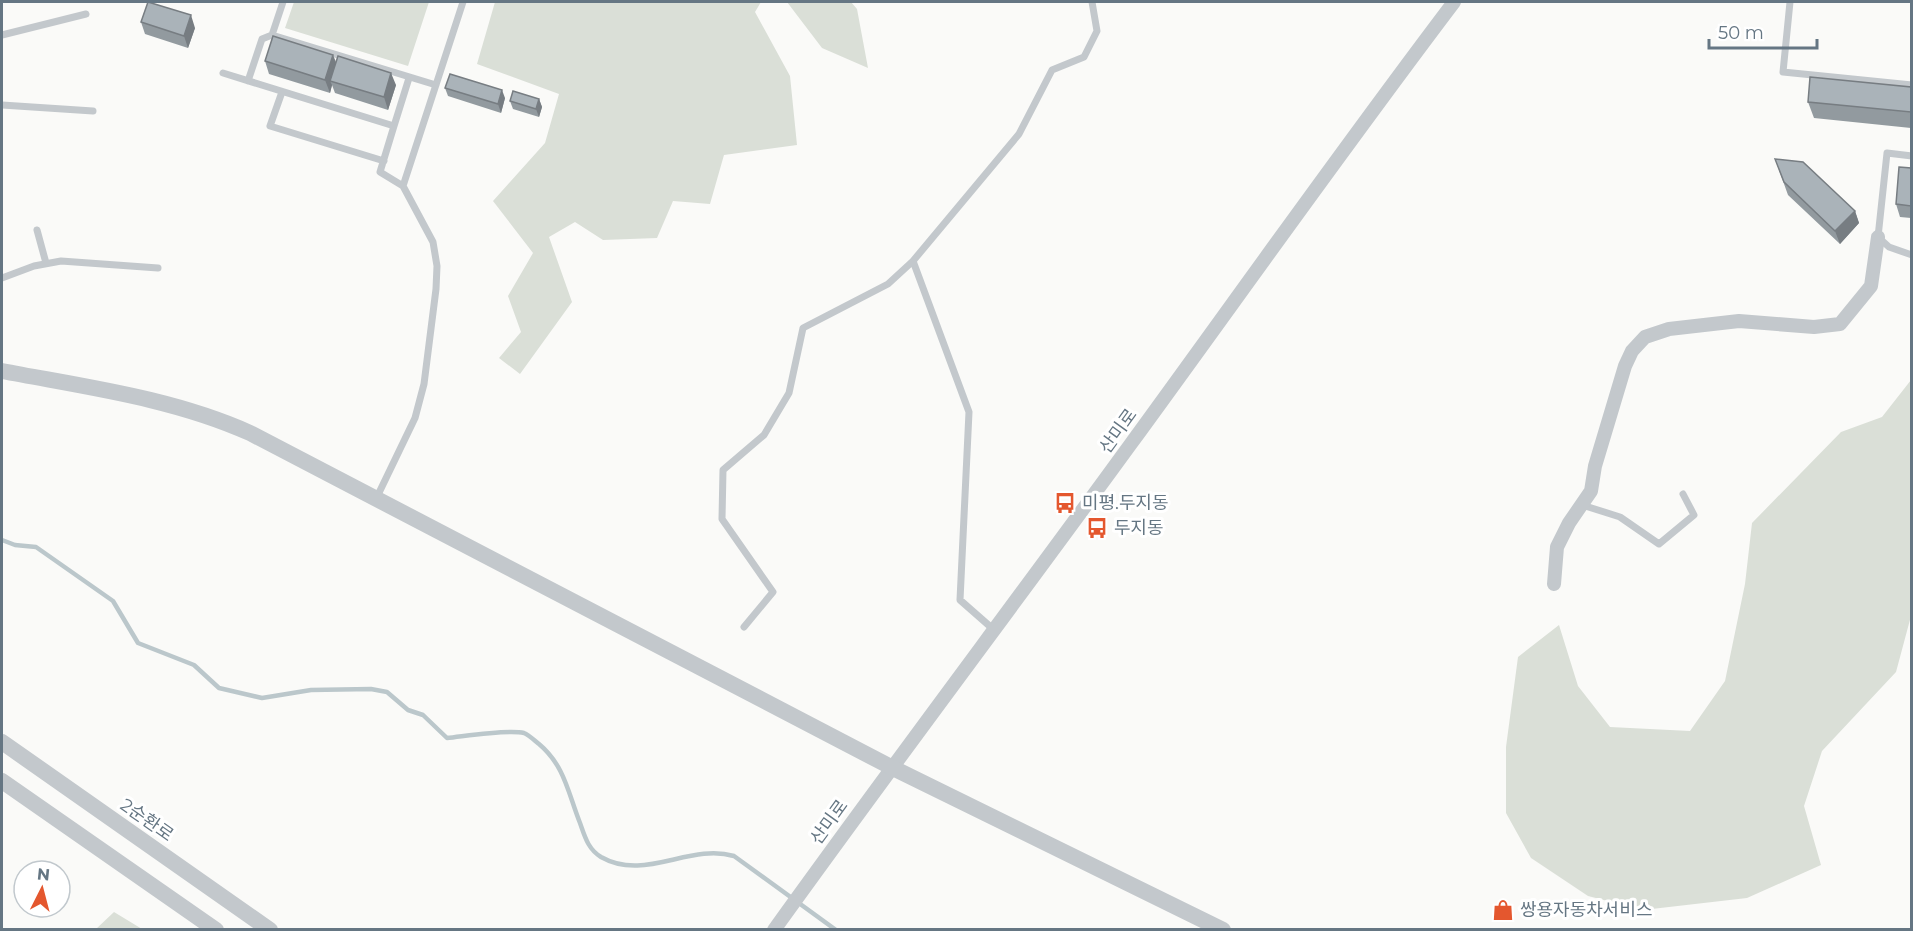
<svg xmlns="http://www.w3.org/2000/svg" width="1913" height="931" font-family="Montserrat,'Noto Sans KR',sans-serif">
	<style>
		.green { fill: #dadfd7 }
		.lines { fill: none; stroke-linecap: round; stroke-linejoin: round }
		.stream { stroke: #bbc7cb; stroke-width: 4.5 }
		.service { stroke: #c3c8cc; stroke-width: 7 }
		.minor { stroke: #c3c8cc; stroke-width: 14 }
		.tertiary { stroke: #c3c8cc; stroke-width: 16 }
		.wall { fill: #929a9f }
		.shaded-wall { fill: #777d82 }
		.building { fill: #aab3b9; stroke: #777d82; stroke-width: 1.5 }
		.labels { text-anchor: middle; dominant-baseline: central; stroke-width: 6; stroke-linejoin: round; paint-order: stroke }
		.street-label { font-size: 18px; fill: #657683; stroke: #fff }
		.poi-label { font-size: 18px; fill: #657683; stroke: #fff; text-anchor: start }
	</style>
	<rect width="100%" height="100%" fill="#fafaf8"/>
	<path class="green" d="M294 2H429L408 66 285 28Z
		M495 2H761L755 12 790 76 797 145 724 155 710 204 673 201 657 238 603 240 575 222 549 237 572 302 520 374 499 358 521 332 508 296 533 253 493 201 545 143 559 94 477 64Z
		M787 2H851L857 9 868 68 822 48Z
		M1911 380V616L1896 672 1822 751 1804 806 1821 865 1747 898 1643 910 1588 896 1531 858 1506 813V747L1518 657 1559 625 1578 686 1610 727 1690 731 1725 681 1745 584 1752 523 1841 432 1882 417Z
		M114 912 142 929H96Z"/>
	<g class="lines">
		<path class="stream" d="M2 540 15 545 36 547 113 601 138 643 194 665 219 688 262 698 311 690 371 689 387 692 408 710 423 715 447 738C466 736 508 729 524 733 529 735 535 741 539 744 565 766 568 793 580 823 585 837 588 849 601 857 645 882 689 843 734 856L836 930"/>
		<path class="service" d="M283 2 272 35 436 85
			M1790 2 1783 72 1912 85
			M2 35 86 14
			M223 73 394 126 380 172 403 186
			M248 81 262 39 272 35
			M282 92 270 126 384 161
			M2 105 93 111
			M394 126 409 78
			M1912 156 1887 153 1878 237 1889 247 1912 255
			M37 230 46 263
			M2 278 34 266 61 261 158 268
			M376 499 415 418 424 384 436 289 437 266 433 242 403 186 463 2
			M1582 505 1620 517 1659 544 1694 515 1683 494
			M744 627 773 592 722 519 723 470 764 435 789 393 803 328 888 284 913 261
			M993 629 960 600 969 412 913 261 1019 134 1052 70 1084 57 1097 31 1092 2"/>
		<path class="minor" d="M1554 584 1557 547 1569 523 1591 491 1595 466 1625 366 1632 351 1645 337 1669 329 1739 321 1814 327 1840 324 1871 286 1878 237
			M774 930C891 767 1012 607 1130 445 1238 297 1344 147 1454 2"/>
		<path class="tertiary" d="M2 371C85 387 172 398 250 433L891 767 1223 930
			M2 742 270 930
			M2 781 216 930"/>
	</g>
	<path class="wall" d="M141 22 195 28 188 48 145 34Z
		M265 61 336 63 396 85 388 110 335 93 332 85 330 93 269 74Z
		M1911 87V128L1814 118 1808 102Z
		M445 88 505 98 501 113 448 96Z
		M539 99 542 107 539 117 513 109 510 101Z
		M1775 159 1855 211 1859 223 1840 244 1788 195Z
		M1911 168V218L1900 217 1896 204Z"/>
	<path class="shaded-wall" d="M191 15 195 28 188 48 184 36Z
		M333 55 338 67 330 81 332 85 330 93 325 80Z
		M391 73 396 85 388 110 384 97Z
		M502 90 505 98 501 113 498 104Z
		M539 99 542 107 539 117 536 109Z
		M1855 211 1859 223 1840 244 1835 231Z"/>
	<path class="building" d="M148 2 191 15 184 36 141 22Z
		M273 36 333 55 325 80 265 61Z
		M338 56 391 73 384 97 330 81Z
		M450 74 502 90 498 104 445 88Z
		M1810 77 1911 87V112L1808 102Z
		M513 91 539 99 536 109 510 101Z
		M1775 159 1803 162 1855 211 1835 231 1784 182Z
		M1899 167 1911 168V206L1896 204Z"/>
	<defs>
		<symbol id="bus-bare" viewBox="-9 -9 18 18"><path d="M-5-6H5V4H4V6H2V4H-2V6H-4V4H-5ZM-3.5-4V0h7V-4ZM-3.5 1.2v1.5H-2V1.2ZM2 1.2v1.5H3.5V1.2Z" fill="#e4572e" stroke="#fff" stroke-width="2.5" paint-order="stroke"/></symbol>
		<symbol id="shop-bare" viewBox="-9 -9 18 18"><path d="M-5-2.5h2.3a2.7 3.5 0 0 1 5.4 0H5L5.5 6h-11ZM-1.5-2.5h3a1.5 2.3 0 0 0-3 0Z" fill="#e4572e" stroke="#fff" stroke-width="2.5" paint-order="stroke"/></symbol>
	</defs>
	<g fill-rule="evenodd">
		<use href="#bus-bare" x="1050" y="488" width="30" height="30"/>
		<use href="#bus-bare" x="1082" y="513" width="30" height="30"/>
		<use href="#shop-bare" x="1488" y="895" width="30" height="30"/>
	</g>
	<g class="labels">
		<g class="street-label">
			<text transform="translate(1118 431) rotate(-54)">산미로</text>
			<text transform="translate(147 820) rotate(35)">2순환로</text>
			<text transform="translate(829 822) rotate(-54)">산미로</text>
		</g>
		<g class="poi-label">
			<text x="1082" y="503">미평.두지동</text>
			<text x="1114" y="528">두지동</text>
			<text x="1520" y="910">쌍용자동차서비스</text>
		</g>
	</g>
	<rect width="1913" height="931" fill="none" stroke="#657683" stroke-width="6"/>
	<g transform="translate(42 889) rotate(6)"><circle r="28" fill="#ffffff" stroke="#c1c8cd" stroke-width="1.5"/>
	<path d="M0-4.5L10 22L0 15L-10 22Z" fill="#e4572e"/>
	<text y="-9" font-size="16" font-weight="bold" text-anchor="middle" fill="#657683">N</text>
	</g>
	<path d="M1709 39v9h108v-9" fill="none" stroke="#657683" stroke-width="3"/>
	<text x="1718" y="39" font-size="18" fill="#657683" stroke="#ffffff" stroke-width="4.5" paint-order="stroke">50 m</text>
</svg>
